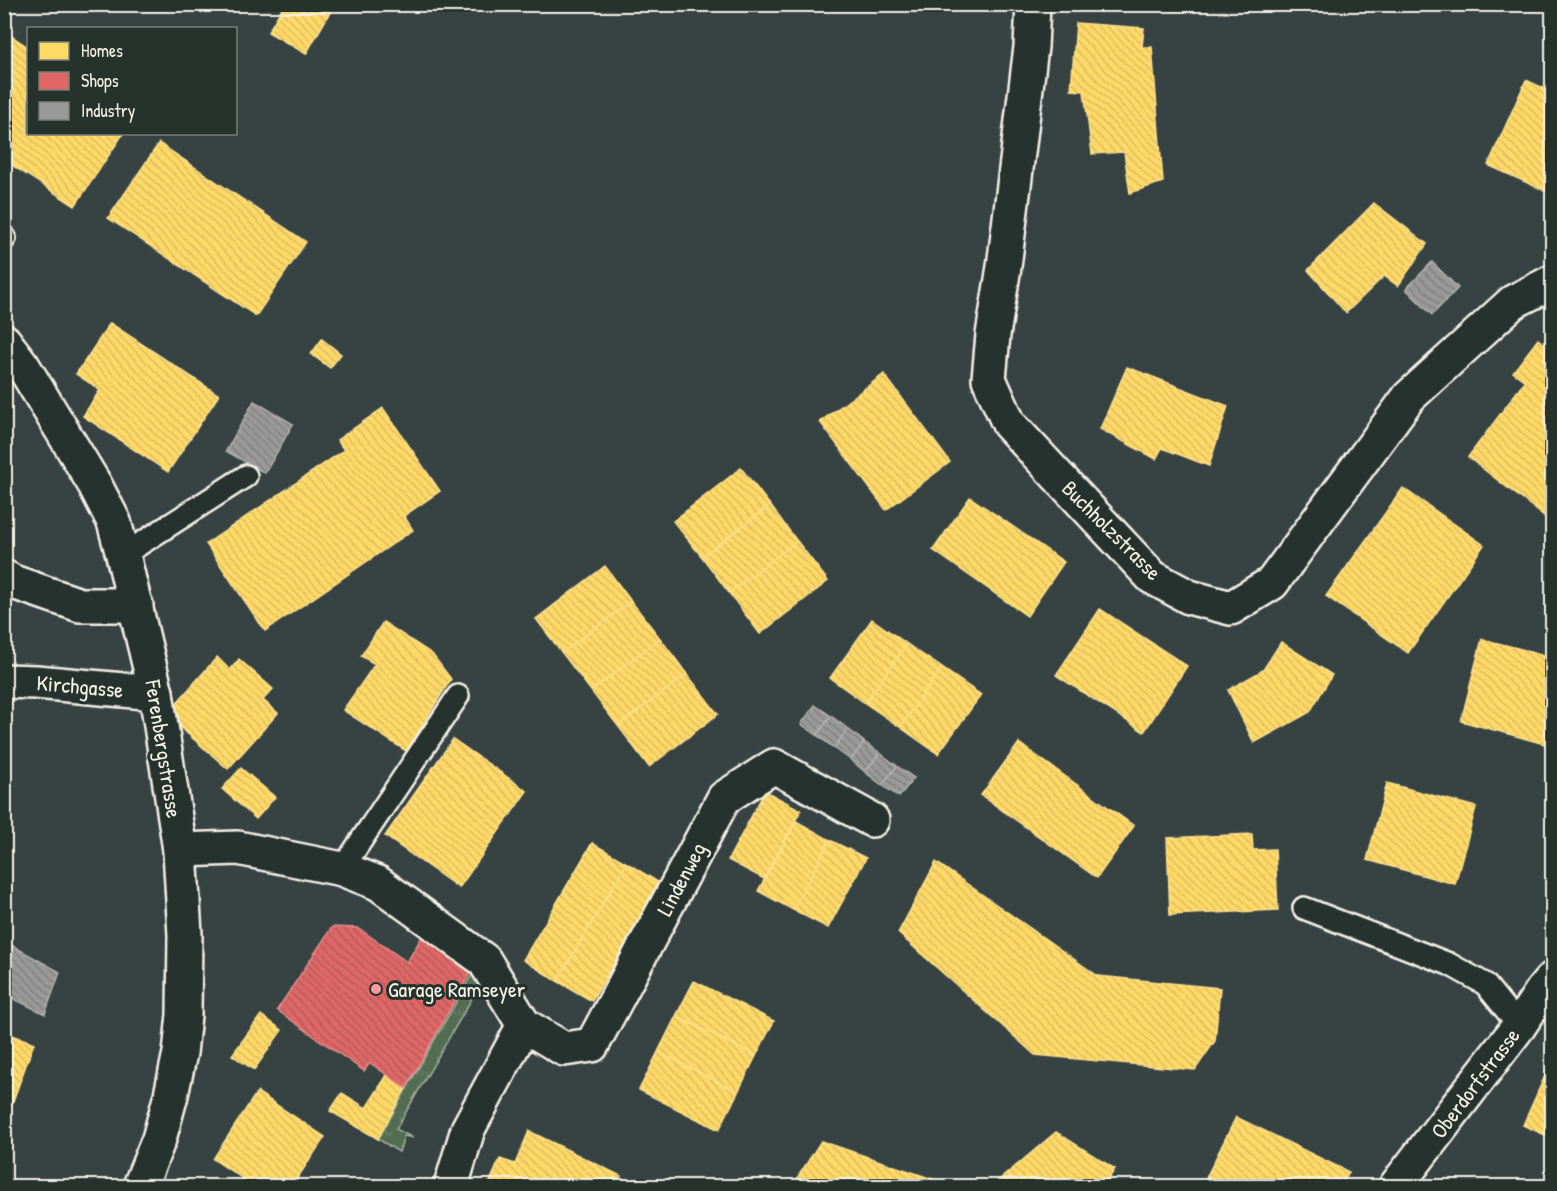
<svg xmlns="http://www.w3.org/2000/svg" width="1557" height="1191" font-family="'Patrick Hand',sans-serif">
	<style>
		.grass { fill: url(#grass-tufts); stroke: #a4af9e; stroke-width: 1.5 }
		.homes { fill: url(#homes-back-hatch); stroke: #fce08d; stroke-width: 1.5 }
		.shops { fill: url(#shops-back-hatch); stroke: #e6908d; stroke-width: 1.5 }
		.industry { fill: url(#industry-back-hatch); stroke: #b4b3b1; stroke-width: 1.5 }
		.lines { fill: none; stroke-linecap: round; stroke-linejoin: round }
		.service-casing { stroke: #f4f1e8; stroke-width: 26 }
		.minor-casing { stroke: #f4f1e8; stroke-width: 38 }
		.tertiary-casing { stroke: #f4f1e8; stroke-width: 38 }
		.service { stroke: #26332d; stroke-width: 21 }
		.minor { stroke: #26332d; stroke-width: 33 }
		.tertiary { stroke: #26332d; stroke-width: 33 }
		.poi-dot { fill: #ff9aa2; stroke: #26332d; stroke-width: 2 }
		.labels { text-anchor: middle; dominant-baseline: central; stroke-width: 6; stroke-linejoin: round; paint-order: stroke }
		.street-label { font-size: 22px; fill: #f4f1e8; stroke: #26332d }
		.poi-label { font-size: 22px; fill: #f4f1e8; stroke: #26332d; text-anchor: start }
	</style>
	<defs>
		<pattern id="grass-tufts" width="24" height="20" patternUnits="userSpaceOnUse" patternTransform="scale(1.5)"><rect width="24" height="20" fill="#536d53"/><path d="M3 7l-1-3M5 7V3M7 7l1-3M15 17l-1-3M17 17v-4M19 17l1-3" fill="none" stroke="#6c826c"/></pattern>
		<pattern id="homes-back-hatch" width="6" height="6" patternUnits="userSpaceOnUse" patternTransform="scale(1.5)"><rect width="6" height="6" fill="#ffd966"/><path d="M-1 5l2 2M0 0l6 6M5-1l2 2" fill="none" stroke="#dbbc60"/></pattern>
		<pattern id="shops-back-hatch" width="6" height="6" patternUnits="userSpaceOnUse" patternTransform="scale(1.5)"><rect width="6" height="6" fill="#e06666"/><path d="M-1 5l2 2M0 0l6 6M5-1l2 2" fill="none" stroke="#b35d5c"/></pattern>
		<pattern id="industry-back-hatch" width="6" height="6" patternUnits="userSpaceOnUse" patternTransform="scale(1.5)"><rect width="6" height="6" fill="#999"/><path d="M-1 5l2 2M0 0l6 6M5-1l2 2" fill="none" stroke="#818180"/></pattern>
	</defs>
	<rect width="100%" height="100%" fill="#374343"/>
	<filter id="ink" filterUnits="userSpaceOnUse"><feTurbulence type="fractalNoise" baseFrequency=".0167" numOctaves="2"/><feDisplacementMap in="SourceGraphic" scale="12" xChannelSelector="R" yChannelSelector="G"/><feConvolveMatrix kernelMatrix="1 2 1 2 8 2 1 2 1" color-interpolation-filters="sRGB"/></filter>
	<g filter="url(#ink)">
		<path class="grass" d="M474 971 481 983 396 1129 413 1138 404 1136 399 1152 378 1139Z"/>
		<path class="homes" d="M276 4H335L306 54 268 32 282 8Z
			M1076 23 1144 28 1142 47H1152L1163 182 1130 193 1124 152 1092 154 1084 91 1071 90Z
			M4 31 28 47V134H123L75 206 4 160Z
			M1526 80 1552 92V194L1488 165Z
			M159 143 306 242 256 316 108 218Z
			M1374 203 1427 244 1398 286 1384 276 1346 313 1308 270Z
			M110 323 219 395 168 472 83 416 100 390 76 374Z
			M322 339 341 354 330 368 311 354Z
			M1538 339 1549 347 1552 343V515L1549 520 1468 457 1525 381 1513 372Z
			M1127 367 1228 406 1209 466 1162 448 1156 459 1100 429Z
			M884 374 950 462 886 510 820 422Z
			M383 408 440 491 404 516 413 530 265 631 206 544 344 450 337 440Z
			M741 468 770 505 702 557 673 521Z
			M1403 488 1484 545 1408 653 1326 596Z
			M970 497 1064 562 1027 616 933 550Z
			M770 505 797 541 729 593 702 557Z
			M797 541 828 581 760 634 729 593Z
			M605 566 631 601 562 653 536 619Z
			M631 601 660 638 591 691 562 653Z
			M1100 609 1187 666 1144 732 1056 675Z
			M872 619 907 644 865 703 830 678Z
			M383 622 432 654 451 679 406 751 343 710 375 664 361 656Z
			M660 638 687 674 618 726 591 691Z
			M1482 639 1552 657V746L1461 721Z
			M1281 642 1332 675 1310 712 1254 743 1228 690 1263 670Z
			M907 644 942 668 900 727 865 703Z
			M217 657 230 670 239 659 273 689 263 700 278 713 228 769 166 715Z
			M942 668 981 695 938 754 900 727Z
			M687 674 718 714 649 767 618 726Z
			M453 739 527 791 459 888 385 836Z
			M1019 743 1134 826 1097 878 981 795Z
			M241 768 275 797 256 819 222 789Z
			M1387 783 1476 807 1455 884 1367 860Z
			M765 791 801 810 764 879 728 860Z
			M796 821 830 840 793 910 758 891Z
			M1252 834 1253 850 1275 849 1278 910 1170 915 1167 838Z
			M830 840 866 858 828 928 793 910Z
			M592 843 627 863 557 981 523 960Z
			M936 862 1098 976 1220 988 1215 1041 1195 1070 1035 1055 898 933Z
			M627 863 661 884 592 1001 557 981Z
			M694 981 774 1021 756 1056 676 1016Z
			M261 1015 282 1030 254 1070 232 1055Z
			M676 1016 756 1056 738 1092 658 1052Z
			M4 1032 34 1043 4 1126Z
			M658 1052 738 1092 719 1130 639 1090Z
			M1552 1060V1138L1523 1125Z
			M387 1075 406 1088 378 1139 330 1111 342 1093 366 1108Z
			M257 1092 325 1137 292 1186H254L213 1159Z
			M1236 1117 1349 1172 1342 1186H1202Z
			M529 1131 621 1176 614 1186H616H488L500 1159 515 1164Z
			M1056 1132 1115 1169 1104 1186H992Z
			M821 1141 953 1186H792Z"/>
		<path class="shops" d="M332 927 358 928 407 962 426 930 473 968 406 1088 370 1063 364 1071 277 1010Z"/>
		<path class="industry" d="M1432 262 1458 288 1432 315 1406 289Z
			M254 401 293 424 265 473 226 451Z
			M815 705 831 716 817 735 801 724Z
			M831 716 848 729 834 748 817 735Z
			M848 729 864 742 851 760 834 748Z
			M864 742 880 753 865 772 851 760Z
			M880 753 897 766 882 785 865 772Z
			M897 766 914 778 899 797 882 785Z
			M4 941 60 972 45 1014 4 994Z"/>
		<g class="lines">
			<defs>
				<path id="service" d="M4 238H5
					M123 555 246 476
					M342 869 458 696
					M1304 908 1449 964 1485 984 1519 1026"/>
				<path id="minor" d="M1033 4 1031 47 1004 267 993 335 989 379 1009 424 1152 577 1189 597 1231 608 1272 583 1409 397 1513 302 1552 282
					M4 577 13 582 80 605H136
					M4 681 36 682 156 693
					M180 850 238 848 342 869 378 883 484 960 524 1025 468 1129 451 1186
					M524 1025 564 1049 592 1045 724 798 774 766 872 820
					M1396 1186 1519 1026 1542 991 1552 979"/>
				<path id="tertiary" d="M4 341 23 366 95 485 114 522 123 555 156 693 180 850 185 935 184 1015 180 1053 171 1095 159 1139 140 1186"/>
			</defs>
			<use href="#service" class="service-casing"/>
			<use href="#minor" class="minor-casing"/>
			<use href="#tertiary" class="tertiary-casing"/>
			<use href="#service" class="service"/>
			<use href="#minor" class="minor"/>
			<use href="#tertiary" class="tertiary"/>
		</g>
	</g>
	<circle class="poi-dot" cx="376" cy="989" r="6"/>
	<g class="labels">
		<g class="street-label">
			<text transform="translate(1112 530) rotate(45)">Buchholzstrasse</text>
			<text transform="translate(80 686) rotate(5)">Kirchgasse</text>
			<text transform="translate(164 749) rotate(81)">Ferenbergstrasse</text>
			<text transform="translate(681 879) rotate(-62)">Lindenweg</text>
			<text transform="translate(1475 1083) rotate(-53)">Oberdorfstrasse</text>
		</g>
		<g class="poi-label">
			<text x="388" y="989">Garage Ramseyer</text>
		</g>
	</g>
	<rect width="1557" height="1191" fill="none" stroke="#26332d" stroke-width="24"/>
	<rect x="12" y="12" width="1533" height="1167" fill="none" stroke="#f4f1e8" stroke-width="2" filter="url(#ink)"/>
	<rect x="27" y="27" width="210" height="108" fill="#26332d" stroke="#787f78" stroke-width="1.5"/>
	<rect x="39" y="42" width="30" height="18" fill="#ffd966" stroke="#787f78" stroke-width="1.5"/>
	<text x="81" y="57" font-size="18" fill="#f4f1e8">Homes</text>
	<rect x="39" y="72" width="30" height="18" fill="#e06666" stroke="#787f78" stroke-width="1.5"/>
	<text x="81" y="87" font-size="18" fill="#f4f1e8">Shops</text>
	<rect x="39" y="102" width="30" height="18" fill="#999999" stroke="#787f78" stroke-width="1.5"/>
	<text x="81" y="117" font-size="18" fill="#f4f1e8">Industry</text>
</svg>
